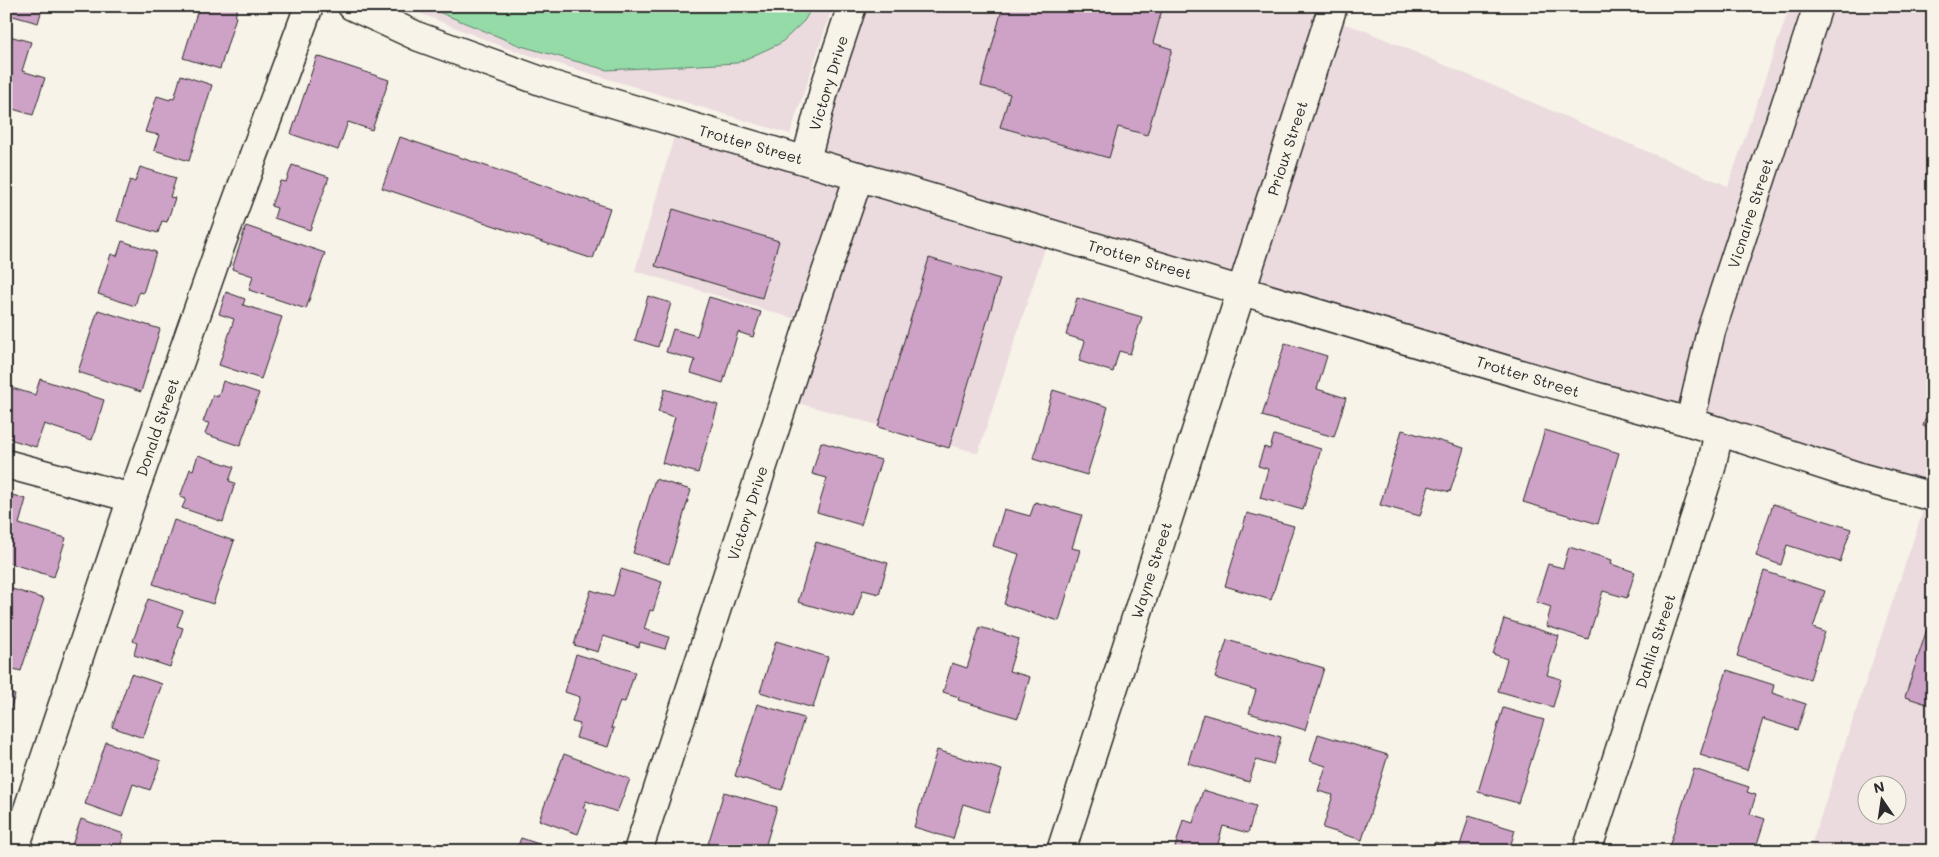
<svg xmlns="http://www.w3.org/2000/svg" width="1939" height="857" font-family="Mali,sans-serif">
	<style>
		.built { fill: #ebdbde; fill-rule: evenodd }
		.green { fill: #94dba8; stroke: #60836a }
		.building { fill: #cea2c6; stroke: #2b2b2b }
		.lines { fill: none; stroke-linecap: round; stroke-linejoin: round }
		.minor-casing { stroke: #2b2b2b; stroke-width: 31 }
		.tertiary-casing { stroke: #2b2b2b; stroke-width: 31 }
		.minor { stroke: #f7f3e8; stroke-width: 28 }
		.tertiary { stroke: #f7f3e8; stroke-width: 28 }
		.labels { text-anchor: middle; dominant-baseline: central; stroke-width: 4.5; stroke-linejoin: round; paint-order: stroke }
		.street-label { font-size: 15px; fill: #2b2b2b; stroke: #f7f3e8 }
	</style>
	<rect width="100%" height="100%" fill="#f7f3e8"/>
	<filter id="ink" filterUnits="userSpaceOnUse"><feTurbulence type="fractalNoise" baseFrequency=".02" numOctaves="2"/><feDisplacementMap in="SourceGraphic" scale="10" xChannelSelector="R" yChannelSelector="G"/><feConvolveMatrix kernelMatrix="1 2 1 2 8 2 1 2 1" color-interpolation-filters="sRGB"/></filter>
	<g filter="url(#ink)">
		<path class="built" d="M402 6H833L790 134 506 48Z
			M854 6H1288L1361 29 1728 186 1790 6H1933V851H1809L1928 496 1050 233 978 453 784 399 809 323 635 271 678 123 806 160ZM1866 784H1896V814H1866Z"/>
		<path class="green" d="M424 6H813L804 21 781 43 737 63 607 70 521 46Z"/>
		<path class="building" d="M6 6H43L38 23 6 14Z
			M199 6H238L235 17H236L220 69 183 58Z
			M1003 6H1163L1153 43 1172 49 1147 135 1118 127 1109 158 1000 127 1010 94 981 86Z
			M6 35 31 42 22 71 45 78 33 115 6 107Z
			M317 56 389 80 372 130 348 122 338 150 291 134Z
			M181 75 212 85 189 161 154 150 159 135 145 132 157 96 170 100 171 98 174 99Z
			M400 137 610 208 593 259 382 188Z
			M292 165 329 177 310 230 274 218 277 208 271 206 280 181 286 182Z
			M140 167 176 178 170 197 175 198 167 222 162 221 158 233 117 221 130 180 135 182Z
			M673 209 779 241 762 298 655 266Z
			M246 226 325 253 306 309 249 290 253 276 232 269Z
			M122 241 156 252 143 293 139 292 135 306 98 294 111 254 117 256Z
			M929 258 1000 279 949 448 878 427Z
			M226 292 245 299 243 305 282 317 261 379 219 365 234 319 219 314Z
			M648 296 671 303 658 347 635 340Z
			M709 297 761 312 753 337 738 332 723 383 691 373 695 360 666 352 673 329 697 336Z
			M1077 298 1142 317 1130 354 1119 351 1113 372 1079 361 1085 341 1066 335Z
			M98 310 160 329 141 392 78 372Z
			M1285 343 1327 356 1317 389 1346 398 1334 437 1262 416Z
			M40 379 104 400 92 440 44 424 36 447 6 438V405L12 388 35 395Z
			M223 381 259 393 240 446 205 434 209 423 203 422 213 395 218 397Z
			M665 389 718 405 698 473 662 463 675 417 658 412Z
			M1053 390 1108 407 1087 475 1033 459Z
			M1933 397V429L1923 426Z
			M1402 430 1464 448 1450 492 1429 486 1420 516 1380 505Z
			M1545 430 1619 453 1598 524 1523 502Z
			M1274 435 1321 449 1303 510 1260 498 1268 469 1258 466 1264 447 1270 449Z
			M821 442 881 460 861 525 817 512 827 478 812 474Z
			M198 455 234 467 229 481 235 483 223 522 182 508 186 499 180 497 190 469 193 470Z
			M655 479 691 490 669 564 633 553Z
			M9 494 26 499 19 524 66 538 54 577 6 562V502Z
			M1035 502 1082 515 1072 548 1080 550 1059 621 1004 604 1019 554 993 546 1004 509 1030 516Z
			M1773 504 1851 529 1840 562 1787 545 1781 565 1756 556Z
			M1247 513 1294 526 1271 600 1225 586Z
			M174 520 234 541 213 604 153 584Z
			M816 542 888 563 879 594 863 590 854 618 798 602Z
			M1569 547 1612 560 1611 564 1635 572 1627 598 1603 591 1588 639 1546 626 1551 607 1536 602 1548 564 1563 568Z
			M621 569 662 582 653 611 650 610 644 629 669 637 665 649 640 642 639 647 603 636 598 652 574 645 591 590 613 597Z
			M1764 571 1825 591 1813 628 1825 632 1810 679 1737 656Z
			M6 587 44 599 21 671 6 667Z
			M148 599 183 611 177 626 183 628 170 667 134 655 137 643 133 641Z
			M1504 619 1559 636 1547 675 1561 679 1553 707 1498 691 1507 659 1493 654Z
			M1930 620 1933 621V706L1905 697Z
			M980 627 1019 639 1009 671 1030 677 1018 718 958 700 959 697 943 692 952 663 967 668Z
			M1227 640 1324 668 1305 730 1249 713 1256 690 1215 678Z
			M776 641 828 657 813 708 760 692Z
			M576 654 635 672 625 702 620 701 611 728H614L608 747 576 738 580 724 572 722 580 697 565 692Z
			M1727 670 1774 685 1772 693 1806 704 1797 730 1763 719 1747 770 1700 755Z
			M131 674 162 684 143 738 112 727Z
			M6 692 15 695 6 722Z
			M757 704 804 718 782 790 735 776Z
			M1503 708 1544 720 1518 803 1478 792Z
			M1203 714 1281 737 1273 765 1256 760 1249 782 1188 763Z
			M1318 734 1388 755 1362 840 1323 828 1333 795 1318 791 1326 766 1310 761Z
			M106 742 161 761 150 790 133 784 122 817 85 804Z
			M937 750 1002 770 989 812 963 804 953 839 914 827Z
			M564 754 630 779 617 812 586 801 583 808 587 810 578 834 539 820Z
			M1694 769 1749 787 1747 792 1756 795 1750 814 1765 819 1755 850 1757 851 1668 850Z
			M1203 790 1256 806 1248 833 1223 826 1216 851H1174L1183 820 1193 823Z
			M724 792 777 807 764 851H711L713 845 708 844Z
			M1469 816 1515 830 1509 851H1432L1435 842 1459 849Z
			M81 819 124 834 119 851H70Z
			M521 838 559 851H516Z
			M176 844 195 851H174Z
			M176 844 195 851H174Z"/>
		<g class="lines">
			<defs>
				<path id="minor" d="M806 160 825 87 852 6
					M1690 422 1711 331 1818 6
					M6 464 132 498
					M14 851 132 498 221 244 309 6
					M638 851 818 296 859 176
					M1061 851 1333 6
					M1587 851 1711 468 1719 431"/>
				<path id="tertiary" d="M352 6 419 37 552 85 1594 396 1690 422 1863 478 1933 497"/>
			</defs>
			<use href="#minor" class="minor-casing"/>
			<use href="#tertiary" class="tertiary-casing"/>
			<use href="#minor" class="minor"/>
			<use href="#tertiary" class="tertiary"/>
		</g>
	</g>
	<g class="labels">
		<g class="street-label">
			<text transform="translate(828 83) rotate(-73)">Victory Drive</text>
			<text transform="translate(751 144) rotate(16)">Trotter Street</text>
			<text transform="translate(1287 148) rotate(-72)">Prioux Street</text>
			<text transform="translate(1750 213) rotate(-72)">Vicnaire Street</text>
			<text transform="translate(1140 259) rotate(16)">Trotter Street</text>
			<text transform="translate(1528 376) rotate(17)">Trotter Street</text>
			<text transform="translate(157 427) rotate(-71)">Donald Street</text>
			<text transform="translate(747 513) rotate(-72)">Victory Drive</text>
			<text transform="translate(1151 570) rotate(-72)">Wayne Street</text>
			<text transform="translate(1655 641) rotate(-72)">Dahlia Street</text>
		</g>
	</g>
	<rect width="1939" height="857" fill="none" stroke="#f7f3e8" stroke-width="25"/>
	<rect x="12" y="12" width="1914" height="832" fill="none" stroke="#2b2b2b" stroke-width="2" filter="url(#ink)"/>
	<g transform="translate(1882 800) rotate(347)"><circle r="24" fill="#f7f3e8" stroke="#a5a39c"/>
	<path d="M0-4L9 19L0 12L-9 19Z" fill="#2b2b2b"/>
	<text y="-8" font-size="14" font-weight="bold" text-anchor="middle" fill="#2b2b2b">N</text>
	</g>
</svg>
